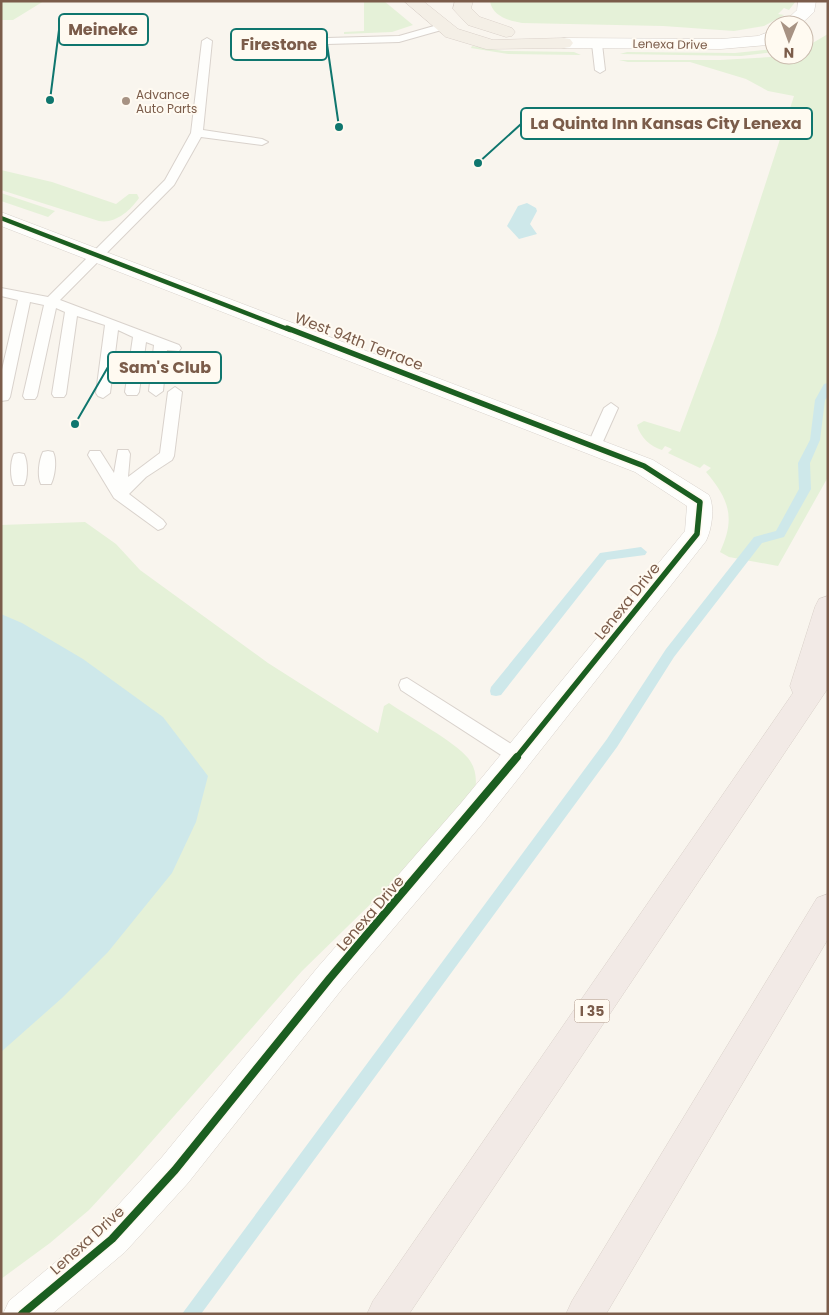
<svg xmlns="http://www.w3.org/2000/svg" width="829" height="1315" font-family="Poppins,sans-serif">
	<style>
		.green { fill: #e5f1d8 }
		.water { fill: #cee8ea }
		.lines { fill: none; stroke-linecap: round; stroke-linejoin: round }
		.stream { fill: #cee8ea; fill-rule: evenodd }
		.service-casing { stroke: #d9d2cc; stroke-width: 2 }
		.minor-casing { stroke: #d9d2cc; stroke-width: 1 }
		.primary-casing { stroke: #dad1ca; stroke-width: 1 }
		.motorway-casing { stroke: #dad1ca; stroke-width: 1 }
		.service { fill: #fefefc; fill-rule: evenodd }
		.minor { fill: #fefefc; fill-rule: evenodd }
		.primary { fill: #f4efe6; fill-rule: evenodd }
		.motorway { fill: #f2eae6; fill-rule: evenodd }
		.cycleway-far2-casing { stroke: #fffaf1; stroke-width: 7 }
		.cycleway-far1-casing { stroke: #fffaf1; stroke-width: 9 }
		.cycleway-casing { stroke: #fffaf1; stroke-width: 11 }
		.cycleway-far2 { stroke: #1b5e20; stroke-width: 4.5 }
		.cycleway-far1 { stroke: #1b5e20; stroke-width: 5.5 }
		.cycleway { stroke: #1b5e20; stroke-width: 8 }
		.poi-dot { fill: #a79283; stroke: #fffaf1; stroke-width: 2 }
		.labels { text-anchor: middle; dominant-baseline: central; stroke-width: 4; stroke-linejoin: round; paint-order: stroke }
		.far-street-label { font-size: 12px; fill: #7b5c4a; stroke: #fffaf1 }
		.far-poi-label { font-size: 12px; fill: #7b5c4a; stroke: #fffaf1; text-anchor: start }
		.shield { fill: #fffaf1; stroke: #a38b7c; stroke-width: 1 }
		.shield-label { font-size: 14px; font-weight: bold; fill: #7b5c4a }
		.street-label { font-size: 15px; fill: #7b5c4a; stroke: #fffaf1 }
		.leader { fill: none; stroke: #0f766e; stroke-width: 2 }
		.callout-dot { fill: #0f766e; stroke: #fffaf1; stroke-width: 2 }
		.callout { fill: #fffaf1; stroke: #0f766e; stroke-width: 2 }
		.callout-label { font-size: 16px; text-anchor: middle; font-weight: bold; fill: #7b5c4a }
	</style>
	<rect width="100%" height="100%" fill="#f9f5ee"/>
	<path class="green" d="M1 1H44L13 20H1Z
		M364 1H384L413 25 392 32 344 34V32L364 31Z
		M490 1H796L789 10 784 8 778 14 784 15 764 26 734 31 663 26 522 23C509 21 492 16 490 1Z
		M828 34V477L778 566 729 557 720 552C736 518 729 499 706 472L711 468 704 464 700 468 668 453 672 449 665 446 662 450C651 447 640 437 637 425L644 421 680 432 717 333 794 96 768 91 746 79 690 62H628L619 60H720L804 55V48Z
		M472 46 504 51 574 52 581 55 508 54 471 48Z
		M774 49V52L741 56 620 54 627 52 735 53Z
		M1 170 52 182 116 204 129 194H137L139 198C130 211 115 224 99 221L1 190Z
		M1 193 55 211 48 217 1 201Z
		M85 522 116 544 140 570 268 663 378 733 384 706 389 703C409 717 454 741 468 758 476 768 477 779 475 791L391 884 302 971 137 1158 89 1210 50 1243 1 1279V525Z"/>
	<path class="water" d="M527 203 536 208 537 211 530 224 537 234 519 239 507 226 518 206Z
		M1 614 22 623 83 659 163 717 208 776 196 822 172 873 108 952 62 998 1 1052Z"/>
	<g class="lines">
		<path class="stream" d="M828 383V396L825 400 820 440 810 463 811 489 784 537 762 543 674 657 617 747 201 1314H182L607 739 666 649 754 537 776 531 799 489 798 463 810 440 815 400 824 384Z
			M641 547 647 552 645 555 607 560 501 695 496 696 491 695 490 691 491 687 600 553Z"/>
		<defs>
			<path id="service" d="M441 24 446 27 445 29 399 42 327 44 322 41 327 38 399 36Z
				M207 38 212 41 203 130 262 139 268 142 262 145 201 137 174 185 60 300 179 345 181 348 179 351 167 350 163 391 156 396 149 391 154 345 146 342 139 392 137 395H127L125 392 133 337 118 330 110 393 103 398 98 396 96 393 105 325 77 316 66 394 64 397H54L52 394 65 312 56 308 37 396 35 399H25L23 396 44 305 30 302 10 397 8 400 1 401V374L18 300 1 296V288L48 297 165 180 191 133 202 41Z
				M597 41 602 44 605 70 600 73 595 70 592 44Z
				M175 387 182 392 174 456 172 460 146 477 129 494 163 520 166 524 163 528 158 530 114 498 88 455 90 451H100L114 473 118 450H128L130 454 128 477 160 453 168 392Z
				M611 403 618 408 601 446 599 450H589L587 446 604 408Z
				M48 451 53 452C57 460 55 476 51 484H41C37 476 39 460 43 452Z
				M19 453 24 454C28 462 28 478 24 485H14C10 478 10 462 14 454Z
				M407 678 524 752 527 757 524 762 518 765 512 762 401 690 399 685 401 680Z"/>
			<path id="minor" d="M798 1H816L814 12 800 25H781L797 10Z
				M774 30V42L768 45 721 49 564 48 558 47 555 43 558 39 564 38 721 39 758 36Z
				M1 212 653 460 709 495C715 507 712 529 706 541L483 823 342 989 188 1183 125 1252 52 1314H3L9 1301 99 1226 162 1157 318 967 461 803 685 531 687 506 635 472 1 226Z"/>
			<path id="primary" d="M404 1H423L458 29 493 40 564 38 570 39 573 43 570 47 564 48 486 49 446 37Z
				M455 1H473L471 8 480 17 512 28 515 32 512 36 506 37 468 25 453 9Z"/>
			<path id="motorway" d="M828 596V688L409 1314H367L373 1301 793 693 790 686 815 607 819 599Z
				M828 894V939L606 1314H566L572 1301 817 898Z"/>
		</defs>
		<use href="#service" class="service-casing"/>
		<use href="#minor" class="minor-casing"/>
		<use href="#primary" class="primary-casing"/>
		<use href="#motorway" class="motorway-casing"/>
		<use href="#service" class="service"/>
		<use href="#minor" class="minor"/>
		<use href="#primary" class="primary"/>
		<use href="#motorway" class="motorway"/>
		<defs>
			<path id="cycleway-far2" d="M1 218 290 330"/>
			<path id="cycleway-far1" d="M287 328 644 466 700 502 697 534 516 758"/>
			<path id="cycleway" d="M22 1314 112 1239 175 1170 330 978 517 757"/>
		</defs>
		<use href="#cycleway-far2" class="cycleway-far2-casing"/>
		<use href="#cycleway-far1" class="cycleway-far1-casing"/>
		<use href="#cycleway" class="cycleway-casing"/>
		<use href="#cycleway-far2" class="cycleway-far2"/>
		<use href="#cycleway-far1" class="cycleway-far1"/>
		<use href="#cycleway" class="cycleway"/>
	</g>
	<circle class="poi-dot" cx="126" cy="101" r="5"/>
	<g class="labels">
		<g class="far-street-label">
			<text transform="translate(670 44) rotate(1)">Lenexa Drive</text>
		</g>
		<g class="far-poi-label">
			<text x="136" y="94">Advance<tspan x="136" dy="14">Auto Parts</tspan></text>
		</g>
		<rect class="shield" x="574.5" y="999.5" width="35" height="23" rx="4"/>
		<g class="shield-label">
			<text x="592" y="1011">I 35</text>
		</g>
		<g class="street-label">
			<text transform="translate(359 341) rotate(21)">West 94th Terrace</text>
			<text transform="translate(627 601) rotate(-51)">Lenexa Drive</text>
			<text transform="translate(370 913) rotate(-49)">Lenexa Drive</text>
			<text transform="translate(87 1240) rotate(-42)">Lenexa Drive</text>
		</g>
	</g>
	<path class="leader" d="M50 100L59 30M339 127L327 44M478 163L521 124M75 424L108 367"/>
	<g class="callout-dot">
		<circle cx="50" cy="100" r="5"/>
		<circle cx="339" cy="127" r="5"/>
		<circle cx="478" cy="163" r="5"/>
		<circle cx="75" cy="424" r="5"/>
	</g>
	<g class="callout">
		<rect x="59" y="14" width="89" height="31" rx="5"/>
		<rect x="231" y="29" width="96" height="31" rx="5"/>
		<rect x="521" y="108" width="291" height="31" rx="5"/>
		<rect x="108" y="352" width="113" height="31" rx="5"/>
	</g>
	<g class="callout-label">
		<text x="103" y="35">Meineke</text>
		<text x="279" y="50">Firestone</text>
		<text x="666" y="129">La Quinta Inn Kansas City Lenexa</text>
		<text x="165" y="373">Sam's Club</text>
	</g>
	<rect width="829" height="1315" fill="none" stroke="#7b5c4a" stroke-width="5"/>
	<g transform="translate(789 40) rotate(181)"><circle r="24" fill="#fffaf1" stroke="#cabbae"/>
	<path d="M0-4L9 19L0 12L-9 19Z" fill="#a79283"/>
	<text y="-8" font-size="14" font-weight="bold" text-anchor="middle" fill="#7b5c4a">N</text>
	</g>
</svg>
